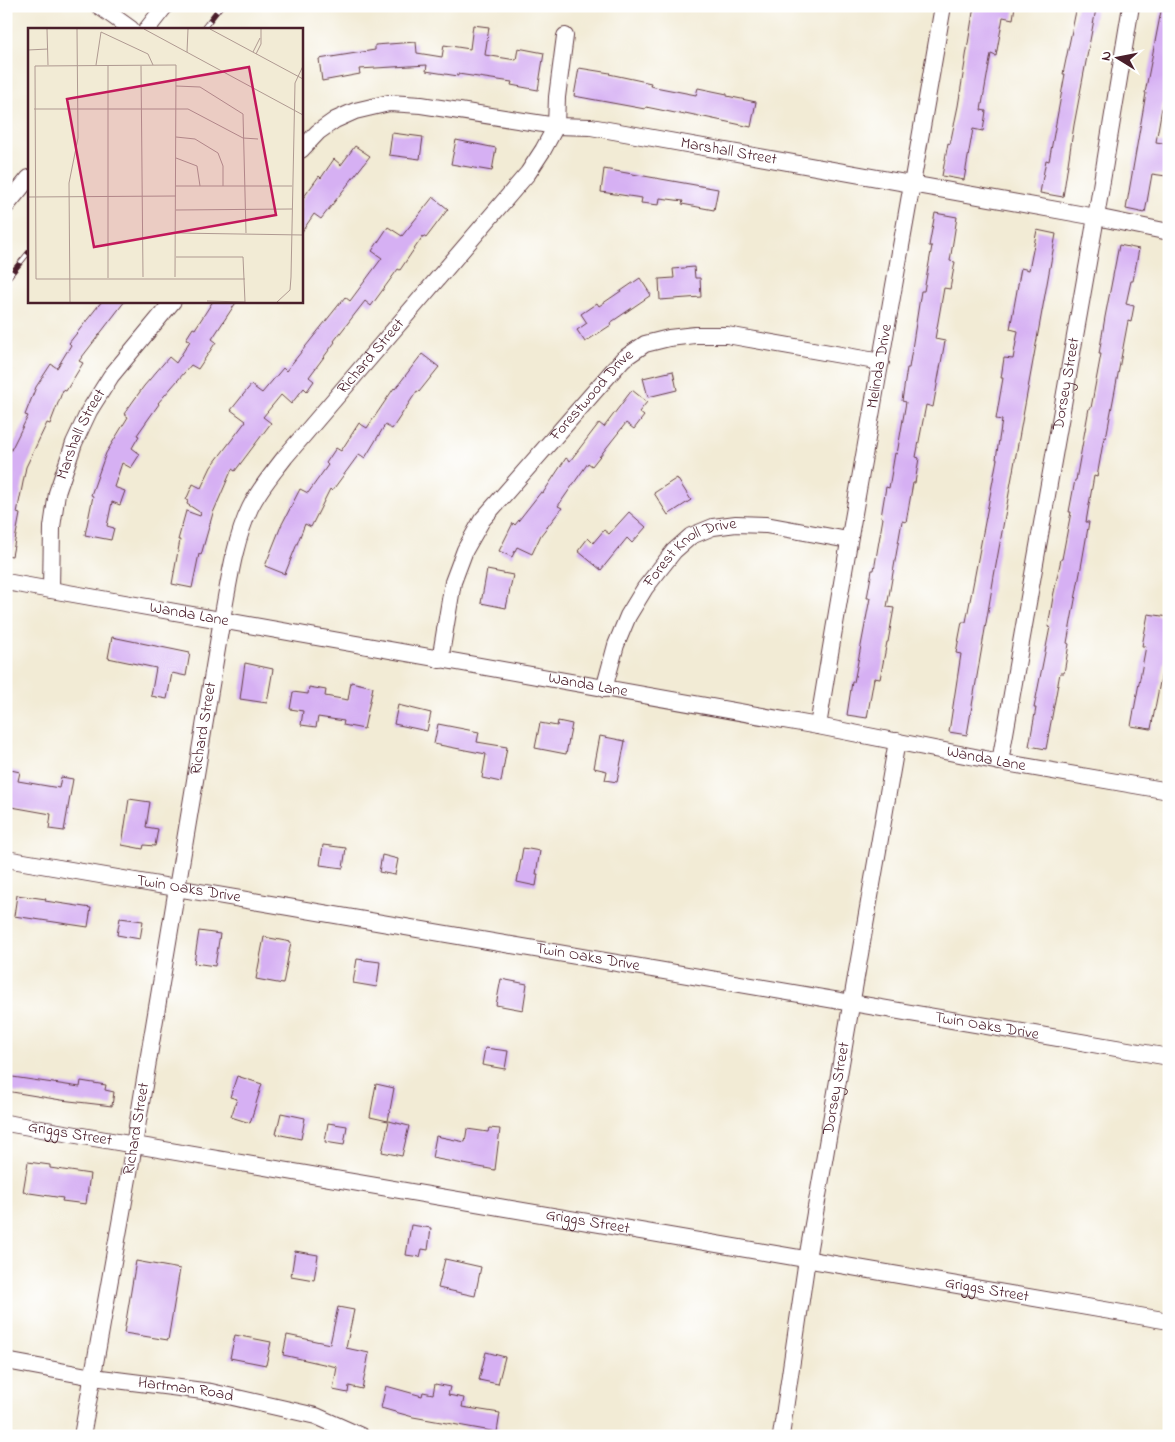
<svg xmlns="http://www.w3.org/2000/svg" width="1175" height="1442" font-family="'Indie Flower',sans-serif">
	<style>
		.building { fill: #d6b0f3 }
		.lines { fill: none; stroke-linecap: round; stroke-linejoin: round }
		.minor-casing { stroke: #633e44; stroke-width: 18 }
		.minor { stroke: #fff; stroke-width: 16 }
		.rail-casing { stroke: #4a1f2b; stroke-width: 5.5 }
		.rail { stroke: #fff; stroke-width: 4; stroke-dasharray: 11; stroke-linecap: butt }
		.labels { text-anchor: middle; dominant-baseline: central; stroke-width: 4; stroke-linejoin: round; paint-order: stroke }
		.street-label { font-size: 16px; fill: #4a1f2b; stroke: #fff }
		.inset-road { fill: none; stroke: #af9991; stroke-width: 1 }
		.view { fill: #c2185b; fill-opacity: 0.15; stroke: #c2185b; stroke-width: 2.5 }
		.inset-edge { fill: none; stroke: #4a1f2b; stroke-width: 2.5 }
	</style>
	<rect width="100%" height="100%" fill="#fff"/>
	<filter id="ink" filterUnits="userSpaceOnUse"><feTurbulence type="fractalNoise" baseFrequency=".02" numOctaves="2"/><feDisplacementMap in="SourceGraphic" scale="10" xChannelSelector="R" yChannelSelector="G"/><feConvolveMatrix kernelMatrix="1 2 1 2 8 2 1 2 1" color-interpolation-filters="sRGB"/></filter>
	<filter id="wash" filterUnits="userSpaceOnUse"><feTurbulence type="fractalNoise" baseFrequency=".0096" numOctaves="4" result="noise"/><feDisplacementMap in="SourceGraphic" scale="20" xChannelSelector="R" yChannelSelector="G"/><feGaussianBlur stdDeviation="1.12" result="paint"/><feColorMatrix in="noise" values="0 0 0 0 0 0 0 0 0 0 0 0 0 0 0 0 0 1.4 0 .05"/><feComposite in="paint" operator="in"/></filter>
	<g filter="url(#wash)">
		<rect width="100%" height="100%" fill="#f2ebd5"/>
		<g id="blocks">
			<path class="building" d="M974 6H1015L1013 19 1003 17 996 56 991 54 981 110 986 111 983 131 973 129 964 180 942 176 948 143 950 144 958 106Z
				M1077 6 1096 9 1074 125 1063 197 1040 193 1046 160 1049 161 1065 74H1063Z
				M1162 6H1169V90L1167 89 1164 96 1156 142 1169 144V158L1166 176 1152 174 1145 213 1126 209 1146 93H1145Z
				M473 25 489 27 485 55 516 60 518 48 544 53 538 90 511 85 512 82 458 74V76L426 71 427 65 359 69 360 74 322 81 319 59 375 50V45L416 42 417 53 442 57 444 45 470 49Z
				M579 68 610 73 609 74 651 83 650 86 696 95 698 88 727 94V96L756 102 751 127 685 113V115L646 107 645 109 574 96Z
				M392 133 423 137 420 159 389 155Z
				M456 140 496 148 492 171 451 164Z
				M355 146 370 156 321 219 314 214 301 233V201L319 176 321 178 334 159 341 165Z
				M604 169 718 189 714 210 682 204 683 201 660 198 659 205 641 203 642 198 601 192Z
				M433 197 448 209 426 238 423 236 400 270 398 269 371 306 365 301 334 341 335 342 309 377 314 381 307 391 304 388 291 404 281 395 263 417 271 423 235 471 232 469 213 513 201 555 199 554 192 588 172 584 180 540H178L186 511 200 516 201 513 187 504 188 501 186 500 193 484 201 488 211 467 246 421 231 410 251 385 262 393 283 368 286 371 345 297 350 301 382 258 372 251 388 227 402 236Z
				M935 213 957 217 950 261 955 262 950 289 944 288 935 339 945 341 933 407 926 405 916 457 919 458 915 483H913L906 522 902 521 887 607 894 608 888 642H887L880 679 874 678 867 718 847 715 852 682H854L860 651 870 598H867L872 570H874L883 518 881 517 886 487 889 488 895 453 897 454 906 402 902 401 907 368H909L921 291H924L932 246H929Z
				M1037 230 1056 234 994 576 967 735 949 732 961 654 956 653 962 622H966L997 459H996L1002 420 996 419 1003 378H1001L1004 358 1013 359 1018 331 1010 329 1021 268 1029 270Z
				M1119 245 1139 249 1133 281H1131L1126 304 1134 306 1131 322 1128 321 1106 438 1104 437 1097 477 1094 476 1086 522H1089L1082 562 1067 643 1069 644 1064 673H1060L1046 749 1029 746 1036 708H1034L1050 627H1048L1053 597 1061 559H1062L1071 512H1069L1075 480H1076L1089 408H1091L1101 354H1099L1105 317Z
				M694 267 695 278H700L701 297 660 300 659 279 674 278 673 269Z
				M640 278 651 295 610 323 611 325 585 342 577 330 587 323 581 314 597 303 599 306Z
				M102 301H125L79 361 83 363 66 391 63 390 50 424 47 423 26 467 17 513 20 514 12 556 6 555V460L28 416 25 415 36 387 51 364 57 368 71 345 69 343Z
				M213 301H237L212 339 216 342 198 369 191 365 158 403 159 404 137 435 139 436 132 448 140 454 131 468 122 463 114 487 125 491 120 505 112 502 107 526 114 528 111 540 85 535 93 496 91 495 106 453 128 417 124 414 144 386 169 357 176 363 190 341 186 339 193 328 195 329Z
				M422 354 439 367 419 392 417 391 392 429 385 425 365 458 359 454 332 491 330 489 311 527 305 524 285 574 265 566 281 526 300 489 308 493 328 465 326 463 336 448 341 451 359 423 367 428 394 388 395 389Z
				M673 371 677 390 648 397 643 378Z
				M632 390 647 402 639 412 644 416 634 429 626 423 592 466 588 463 558 506 562 508 541 535 532 554 517 547 512 557 499 551 513 523 515 525 541 492 543 493 566 458 570 461 599 423 604 427Z
				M677 478 691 500 668 515 654 493Z
				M629 512 646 527 632 543 627 538 601 570 578 551 588 538 593 543 604 530 609 534Z
				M487 570 513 575 506 608 481 603Z
				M1148 614 1169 617V635L1165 656 1151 729 1131 726 1146 646H1142Z
				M112 637 190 653 186 676 172 673 167 699 151 696 156 668 108 658Z
				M245 663 273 669 267 703 240 699Z
				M351 682 373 687 364 729 343 725 344 721 318 717 316 727 301 725 303 711 290 709 293 692 308 694 309 687 326 690 325 696 348 700Z
				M398 705 431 713 427 731 394 724Z
				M558 721 572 724 566 754 535 748 540 723 557 726Z
				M438 724 479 732 477 742 507 747 501 782 482 778 486 754 434 744Z
				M600 736 625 741 617 782 605 780 607 771 594 768Z
				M6 769 20 772 18 781 59 788 61 777 73 779 64 831 49 829 51 814 6 806Z
				M129 799 150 802 146 827 158 829 155 846 144 845 143 849 122 845Z
				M323 845 346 848 343 868 320 865Z
				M523 848 540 851 536 874H538L536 886 517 882Z
				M382 855 398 859 395 875 379 872Z
				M17 895 46 899 45 901 91 908 88 927 14 916Z
				M120 918 143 921 140 939 117 935Z
				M199 931 220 934 215 966 194 963Z
				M264 937 291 942 283 984 256 979Z
				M357 959 380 962 377 987 353 983Z
				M501 979 527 984 523 1010 496 1005Z
				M485 1048 508 1051 505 1069 482 1065Z
				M6 1076 80 1087 81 1081 106 1085 105 1090 114 1092 112 1106 61 1100 6 1091Z
				M237 1076 262 1084 250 1123 231 1117 237 1099 230 1097Z
				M376 1084 394 1088 388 1121 370 1117Z
				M281 1113 305 1118 301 1139 276 1134Z
				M389 1121 409 1126 402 1156 382 1152Z
				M328 1123 347 1126 344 1145 325 1142Z
				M489 1128 500 1129 495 1170 432 1158 436 1136 465 1142 467 1129 488 1132Z
				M28 1162 50 1165V1168L90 1174 86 1204 62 1201 63 1198 23 1192Z
				M411 1225 431 1228 428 1250 422 1249 420 1257 406 1255Z
				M295 1251 318 1255 314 1280 291 1276Z
				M445 1259 481 1267 475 1296 438 1288Z
				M136 1261 180 1269 168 1340 124 1333Z
				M338 1307 354 1310 346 1348 369 1353 362 1389 349 1386 348 1393 333 1390 337 1367 283 1355 287 1335 330 1344Z
				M235 1335 271 1342 266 1365 230 1358Z
				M486 1352 505 1357 498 1384 479 1380Z
				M435 1384 450 1387 448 1395 464 1398 462 1407 500 1413 497 1432 413 1417 381 1408 386 1386 422 1396 423 1392 433 1394Z"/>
		</g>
	</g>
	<g filter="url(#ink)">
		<use href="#blocks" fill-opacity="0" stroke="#633e44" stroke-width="1"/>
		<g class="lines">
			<defs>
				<g id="minor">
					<path d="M99 6 131 29"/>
					<path d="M147 29 165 6"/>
					<path id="s1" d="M301 150 318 132 335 120 355 111 389 103 421 105 556 126 591 127 1096 217 1169 232"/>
					<path d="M6 206 29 178"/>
					<path id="s2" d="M6 582 818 726 1000 762 1169 791"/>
					<path id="s3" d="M51 590 52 527 57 493 74 443 89 411 111 376 173 301"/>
					<path id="s4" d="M440 660 453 582 465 550 482 520 623 359 645 344 669 338 695 335H727L881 362"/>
					<path id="s5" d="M604 689 616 645 628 616 645 588 674 551 691 536 713 527 736 524 766 525 848 540"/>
					<path id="s6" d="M818 726C857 486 902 246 943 6"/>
					<path id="s7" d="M1000 762 1096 217 1131 6"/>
					<path id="s8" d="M6 859C394 922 781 992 1169 1057"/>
					<path id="s9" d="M6 1123 1169 1321"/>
					<path id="s10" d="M6 1361 93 1377 211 1392 316 1416 361 1436"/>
					<path id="s11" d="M82 1436 134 1145 222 619C229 582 234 542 250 508 259 489 273 473 285 457L528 173 543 150 556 126 557 97 565 36"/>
					<path id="s12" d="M781 1436 807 1259 897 741"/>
				</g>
			</defs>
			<use href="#minor" class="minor-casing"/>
			<use href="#minor" class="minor"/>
			<defs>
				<path id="rail" d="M203 29 221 6
					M6 280 29 252"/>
			</defs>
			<use href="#rail" class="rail-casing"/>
			<use href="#rail" class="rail"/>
		</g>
	</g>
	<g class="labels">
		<g class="street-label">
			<text stroke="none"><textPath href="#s1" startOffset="446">Marshall Street</textPath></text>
			<text stroke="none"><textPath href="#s11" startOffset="1138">Richard Street</textPath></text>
			<text stroke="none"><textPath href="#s6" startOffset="365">Melinda Drive</textPath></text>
			<text stroke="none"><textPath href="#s7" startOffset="384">Dorsey Street</textPath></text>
			<text stroke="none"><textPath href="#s4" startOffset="314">Forestwood Drive</textPath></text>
			<text stroke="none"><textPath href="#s3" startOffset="161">Marshall Street</textPath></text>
			<text stroke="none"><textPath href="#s5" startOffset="170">Forest Knoll Drive</textPath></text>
			<text stroke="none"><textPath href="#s2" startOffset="186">Wanda Lane</textPath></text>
			<text stroke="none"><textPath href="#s2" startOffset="591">Wanda Lane</textPath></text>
			<text stroke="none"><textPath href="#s11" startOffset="718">Richard Street</textPath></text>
			<text stroke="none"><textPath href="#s2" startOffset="996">Wanda Lane</textPath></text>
			<text stroke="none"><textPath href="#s8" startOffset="185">Twin Oaks Drive</textPath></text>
			<text stroke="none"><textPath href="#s8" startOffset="590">Twin Oaks Drive</textPath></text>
			<text stroke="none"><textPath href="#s8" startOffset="995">Twin Oaks Drive</textPath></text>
			<text stroke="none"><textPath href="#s12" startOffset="352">Dorsey Street</textPath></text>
			<text stroke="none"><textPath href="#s11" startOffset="312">Richard Street</textPath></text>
			<text stroke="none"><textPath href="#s9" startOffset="65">Griggs Street</textPath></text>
			<text stroke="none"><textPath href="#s9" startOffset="590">Griggs Street</textPath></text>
			<text stroke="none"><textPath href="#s9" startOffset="995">Griggs Street</textPath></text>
			<text stroke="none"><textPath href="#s10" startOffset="182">Hartman Road</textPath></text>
		</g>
	</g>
	<g transform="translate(28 28)">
		<rect width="275" height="275" fill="#f2ebd5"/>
		<path class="inset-road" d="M19 1 20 37M116 1 275 87M182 1 275 51M0 22 20 21M159 24 160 1M225 24 232 10M228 26 233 16V1M68 37 73 4 120 26 125 37M80 37V250M113 38 115 249M148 58 172 59 215 86 218 205M6 81H160L215 110 230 111M148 109 167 111 190 125 195 138V158M148 130 169 138 172 158M148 158H264M0 169 148 168M148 182 264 181M148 205 275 207M148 229H215L217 274M147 249 148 37 7 38 8 251H217M179 273 217 274M42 274 41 155 50 110 49 1M249 274 262 262 263 249 267 55 275 38"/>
		<path class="view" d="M221 39 248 187 66 219 39 71Z"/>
		<rect width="275" height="275" class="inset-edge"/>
	</g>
	<rect width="1175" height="1442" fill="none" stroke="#fff" stroke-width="25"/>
	<g transform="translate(1118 58) rotate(280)" stroke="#ffffff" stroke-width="4" paint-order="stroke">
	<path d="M0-4L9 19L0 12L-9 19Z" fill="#4a1f2b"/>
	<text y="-8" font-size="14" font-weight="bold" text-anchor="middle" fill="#4a1f2b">N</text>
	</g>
</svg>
